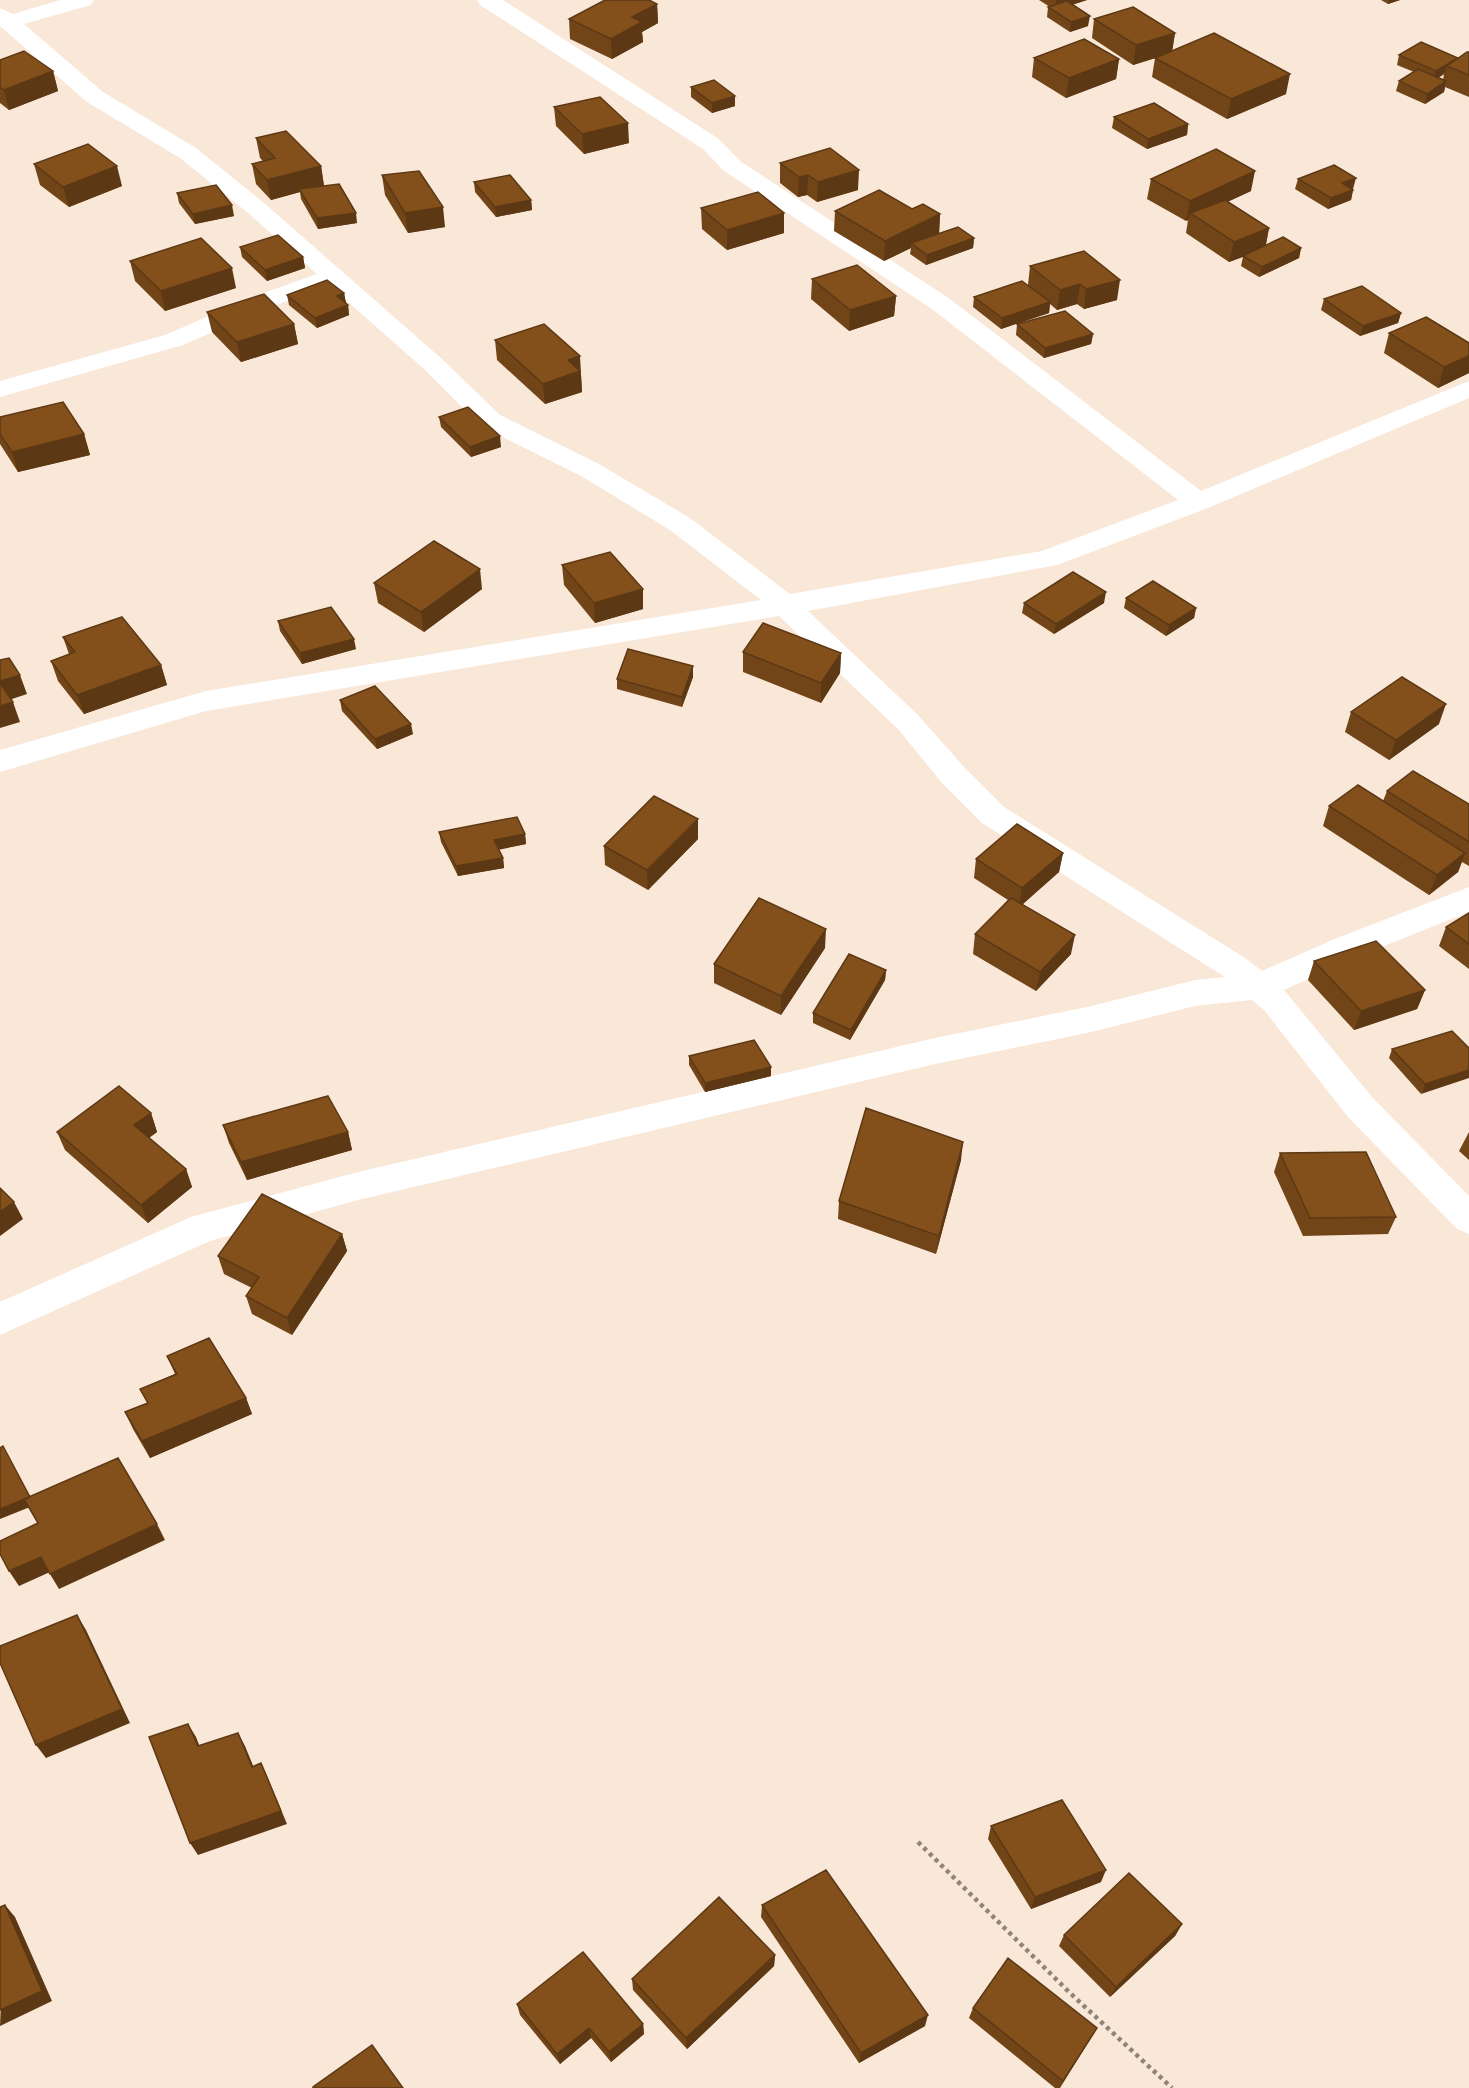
<svg xmlns="http://www.w3.org/2000/svg" width="1469" height="2088" font-family="'Exo 2',sans-serif">
	<style>
		.lines { fill: none; stroke-linecap: round; stroke-linejoin: round }
		.path { stroke: #90847a; stroke-width: 4.5; stroke-dasharray: 4 4; stroke-linecap: butt }
		.street { fill: #fff; fill-rule: evenodd }
		.wall { fill: #714518; fill-rule: evenodd }
		.shaded-wall { fill: #5c3814 }
		.building { fill: #83501c; stroke: #5c3814; stroke-width: 1.5 }
	</style>
	<rect width="100%" height="100%" fill="#f9e7d8"/>
	<g class="lines">
		<path class="path" d="M918 1842 1069 1992 1172 2088"/>
		<path class="street" d="M60 0H94L91 5 24 24 103 92 196 148 264 203 442 359 500 415 599 464 690 518 790 594 1042 551 1178 500 932 309 724 171 703 149 480 5 477 0H503L719 139 740 161 950 299 1201 491 1469 381V398L1208 508 1057 565 808 611 918 715 964 767 1004 807 1245 958 1262 971 1337 938 1469 887V912L1359 956 1284 990 1372 1097 1469 1196V1234L1457 1229 1348 1117 1264 1010 1252 1000 1195 1006 1087 1033 935 1064 358 1200 210 1241 0 1335V1302L191 1217 358 1172 935 1038 1087 1007 1195 980 1225 977 982 823 942 783 898 729 779 616 206 711 0 772V750L206 691 761 600 670 530 581 476 482 427 424 369 330 286 273 306 183 345 0 397V381L165 335 255 296 317 274 248 213 180 158 87 102 0 26V8L13 14Z"/>
	</g>
	<path class="wall" d="M1039 0H1087L1072 5 1088 26 1070 32 1047 17 1048 7H1050Z
		M1381 0H1400L1388 4Z
		M657 4 658 23 642 32 643 42 612 59 570 39 569 19Z
		M1094 19 1175 33 1172 50 1286 94 1227 119 1152 77 1155 58 1133 65 1092 38Z
		M1469 52V97L1445 87 1444 92 1425 104 1396 91 1399 81 1414 72 1397 65 1399 55 1458 58ZM1444 74 1443 80 1438 78Z
		M1034 58 1119 59 1116 79 1066 98 1032 77Z
		M0 60 53 71 58 91 9 110 0 103Z
		M691 87 735 106 712 113 691 97Z
		M554 107 629 143 584 154 556 126Z
		M1114 117 1188 124 1187 135 1147 149 1112 128Z
		M256 138 321 166 324 186 357 223 318 229 301 199 300 192 271 200 256 184 252 164 263 161 260 158Z
		M780 163 858 190 817 202 807 195 798 197 780 183Z
		M34 164 122 186 69 207 40 185Z
		M382 175 445 227 408 233 385 195Z
		M1151 179 1251 191 1227 202 1269 228 1266 245 1301 248 1299 258 1259 277 1241 266 1243 257 1229 262 1186 233 1188 220 1186 221 1147 199Z
		M1298 179 1353 189H1352L1353 190 1351 200 1328 209 1295 189Z
		M474 182 531 200 532 210 496 217 475 192Z
		M177 193 234 216 195 224 179 203Z
		M701 208 784 233 727 250 702 229Z
		M912 209 940 214 939 234 974 238 973 248 926 265 910 254 911 248 884 261 834 231 835 211Z
		M240 247 303 257 305 268 267 281 242 257Z
		M1084 251 1117 300 1084 309 1077 304 1057 310 1050 304 1049 313 1001 329 973 307 974 297 1028 285 1030 266Z
		M130 261 236 288 165 311 135 281Z
		M812 279 896 296 894 316 849 331 811 299Z
		M344 293 346 303 348 305 349 315 317 328 289 305 287 295Z
		M1324 299 1401 313 1398 323 1360 336 1321 310Z
		M207 312 294 324 298 344 241 362 212 332Z
		M1017 324 1093 334 1091 344 1044 358 1016 335Z
		M1389 333 1469 343V373L1438 388 1384 353Z
		M495 340 581 376 582 392 545 404 497 360Z
		M0 417 84 434 90 455 18 472 0 444Z
		M439 417 501 447 471 457 441 427Z
		M562 565 643 589V609L595 623 564 585Z
		M374 583 482 589 424 632 378 603Z
		M1126 598 1196 608 1194 618 1166 636 1124 608Z
		M1024 603H1104L1054 634 1022 613Z
		M278 621 356 649 302 664 280 631Z
		M63 637 161 665 167 685 84 714 58 681 51 661 69 654Z
		M743 652 841 653 840 673 821 703 743 672Z
		M693 666V677L682 707 617 689V679Z
		M340 700 413 734 377 749 342 711Z
		M1351 712 1439 724 1389 760 1345 732Z
		M1387 791 1469 804V866L1462 862 1458 872 1429 895 1323 826 1329 806 1383 801Z
		M698 819V839L648 890 605 865 604 846Z
		M439 832 525 834 526 844 498 850 503 858 504 868 458 876 441 842Z
		M1063 853 1059 872 1022 905 1071 954 1036 991 973 954 975 934 1008 900 974 878 976 859Z
		M1469 913V969L1439 946 1446 927Z
		M825 948 781 1015 714 983V964Z
		M1314 961 1425 990 1417 1009 1354 1030 1308 980Z
		M886 970 885 980 850 1040 813 1023V1013Z
		M1452 1031 1421 1094 1389 1058 1392 1049Z
		M689 1056 771 1067V1076L705 1092 689 1065Z
		M151 1113 157 1132 149 1138 186 1169 192 1187 148 1223 65 1150 57 1132Z
		M223 1125 348 1132 352 1150 247 1180 229 1143Z
		M1469 1132V1160L1459 1151Z
		M1280 1153 1396 1217 1388 1234 1303 1236 1274 1172Z
		M961 1160 936 1254 838 1219 839 1201Z
		M342 1234 347 1251 292 1335 252 1314 246 1296 252 1288 224 1274 218 1256Z
		M167 1356 246 1398 252 1414 150 1458 133 1429 125 1412 147 1403 140 1389 175 1374Z
		M991 1826 1101 1882 1031 1909 988 1839Z
		M762 1905 925 2026 859 2063 761 1917Z
		M1182 1924 1175 1936 1110 1997 1059 1946 1064 1935Z
		M775 1955 774 1966 687 2049 633 1990 632 1979Z
		M517 2004 643 2024 644 2034 611 2062 591 2038 560 2064 520 2015Z
		M973 2008 1097 2028 1060 2088H1055L969 2018Z"/>
	<path class="shaded-wall" d="M1056 0H1087L1055 10Z
		M1389 0H1400L1388 4Z
		M657 4 658 23 642 32 643 42 612 59 611 39 632 17Z
		M1090 16 1088 26 1070 32 1071 22Z
		M1175 33 1172 53 1133 65 1136 45Z
		M1458 58 1447 66 1444 74 1433 81 1436 71Z
		M1119 59 1116 79 1066 98 1069 78Z
		M53 71 58 91 9 110 4 90Z
		M1290 74 1286 94 1227 119 1231 99Z
		M1446 81 1444 92 1425 104 1427 94Z
		M735 96V106L712 113V103Z
		M628 123 629 143 584 154 582 134Z
		M1188 124 1187 135 1147 149 1148 139Z
		M117 166 122 186 69 207 63 187Z
		M321 166 324 186 299 189 300 192 271 200 267 180Z
		M859 170 858 190 817 202 818 182Z
		M1255 171 1251 191 1195 217 1190 213 1188 220 1186 221 1190 201Z
		M808 175 807 195 798 197 799 177Z
		M1356 178 1353 189 1340 194 1342 183Z
		M1353 190 1351 200 1328 209 1331 198Z
		M531 200 532 210 496 217 495 207Z
		M232 205 234 216 195 224 193 214Z
		M443 207 445 227 408 233 405 213Z
		M356 213 357 223 318 229 317 218Z
		M784 213V233L727 250V230Z
		M940 214 939 234 911 243V248L884 261 885 241Z
		M1269 228 1265 248 1243 256 1242 257 1229 262 1234 242Z
		M974 238 973 248 926 265 927 255Z
		M1301 248 1299 258 1259 277 1262 267Z
		M303 257 305 268 267 281 265 270Z
		M232 268 236 288 165 311 161 291Z
		M1120 280 1117 300 1084 309 1086 289Z
		M1080 284 1077 304 1057 310 1060 290Z
		M344 293 346 304 337 296Z
		M896 296 894 316 849 331 850 310Z
		M1050 302 1049 313 1001 329 1002 318Z
		M348 305 349 315 317 328 315 318Z
		M1401 313 1398 323 1360 336 1363 326Z
		M294 324 298 344 241 362 237 342Z
		M1093 334 1091 344 1044 358 1045 348Z
		M580 356 582 392 545 404 543 384 568 360Z
		M1469 356V373L1438 388 1444 367Z
		M84 434 90 455 18 472 12 452Z
		M500 436 501 447 471 457 470 447Z
		M480 569 482 589 424 632 421 612Z
		M643 589V609L595 623 594 603Z
		M1106 592 1104 603 1054 634 1056 624Z
		M1196 608 1194 618 1166 636 1169 625Z
		M354 639 356 649 302 664 300 653Z
		M841 653 840 673 821 703V683Z
		M161 665 167 685 84 714 77 695Z
		M693 666V677L682 707V697Z
		M20 675 27 694 6 701 0 685V681Z
		M13 702 20 722 0 728V706Z
		M1446 704 1439 724 1389 760 1396 740Z
		M411 724 413 734 377 749 375 739Z
		M698 819V839L648 890 647 870Z
		M525 834 526 844 495 850 494 840Z
		M1063 853 1059 872 1019 907 1022 888Z
		M1465 853 1458 872 1429 895 1437 875Z
		M503 858 504 868 458 876 456 866Z
		M826 929 825 948 781 1015V996Z
		M1075 935 1071 954 1036 991 1040 972Z
		M886 970 885 980 850 1040 851 1030Z
		M1425 990 1417 1009 1354 1030 1361 1011Z
		M771 1067V1076L705 1092V1083Z
		M1469 1070V1078L1421 1094 1425 1084Z
		M151 1113 157 1132 141 1143 134 1125Z
		M348 1132 352 1150 247 1180 241 1162Z
		M963 1142 961 1160 936 1254 939 1236Z
		M186 1169 192 1187 148 1223 141 1205Z
		M14 1202 23 1219 0 1236V1212Z
		M342 1234 347 1251 292 1335 287 1318Z
		M246 1398 252 1414 150 1458 142 1441Z
		M30 1497 35 1505 0 1519V1509Z
		M157 1524 165 1540 59 1589 50 1574Z
		M41 1557 50 1572 19 1586 9 1571Z
		M77 1615 86 1630 130 1723 46 1758 36 1745Z
		M188 1724 196 1737 205 1760 198 1746Z
		M238 1733 245 1746 259 1780 252 1767Z
		M261 1763 267 1776 287 1824 198 1855 190 1843Z
		M1106 1870 1101 1882 1031 1909 1035 1897Z
		M5 1905 15 1917 52 2001 0 2026Z
		M1182 1924 1175 1936 1110 1997 1116 1987Z
		M775 1955 774 1966 687 2049 686 2038Z
		M928 2015 925 2026 859 2063 861 2053Z
		M643 2024 644 2034 611 2062 609 2052Z
		M589 2028 591 2038 560 2064 557 2054Z
		M1097 2028 1091 2038 1059 2088 1063 2081Z"/>
	<path class="building" d="M605 0H649L657 4 632 17 642 22 611 39 569 19Z
		M1067 1 1090 16 1071 22 1048 7Z
		M1133 7 1175 33 1136 45 1094 19Z
		M1214 33 1290 74 1231 99 1155 58Z
		M1084 39 1119 59 1069 78 1034 58Z
		M1421 42 1458 58 1436 71 1399 55Z
		M24 51 53 71 4 90 0 87V60Z
		M1467 52H1469V75L1447 66Z
		M1418 69 1446 81 1427 94 1399 81Z
		M714 80 735 96 712 103 691 87Z
		M600 97 628 123 582 134 554 107Z
		M1154 103 1188 124 1148 139 1114 117Z
		M286 131 321 166 267 180 252 164 275 158 256 138Z
		M88 144 117 166 63 187 34 164Z
		M830 148 859 170 818 182 808 175 799 177 780 163Z
		M1216 149 1255 171 1190 201 1151 179Z
		M1334 165 1356 178 1342 183 1353 190 1331 198 1298 179Z
		M419 171 443 207 405 213 382 175Z
		M510 175 531 200 495 207 474 182Z
		M339 184 356 213 317 218 299 189Z
		M216 185 232 205 193 214 177 193Z
		M879 190 912 209 923 204 940 214 885 241 835 211Z
		M758 192 784 213 727 230 701 208Z
		M1225 200 1269 228 1234 242 1190 213Z
		M958 227 974 238 927 255 911 243Z
		M278 235 303 257 265 270 240 247Z
		M1283 237 1301 248 1262 267 1243 256Z
		M201 238 232 268 161 291 130 261Z
		M1084 251 1120 280 1086 289 1080 284 1060 290 1030 266Z
		M857 265 896 296 850 310 812 279Z
		M327 280 344 293 337 296 348 305 315 318 287 295Z
		M1022 281 1050 302 1002 318 974 297Z
		M1362 286 1401 313 1363 326 1324 299Z
		M264 294 294 324 237 342 207 312Z
		M1065 311 1093 334 1045 348 1017 324Z
		M1426 317 1469 343V356L1444 367 1389 333Z
		M544 324 580 356 568 360 580 371 543 384 495 340Z
		M63 402 84 434 12 452 0 434V417Z
		M468 407 500 436 470 447 439 417Z
		M434 541 480 569 421 612 374 583Z
		M610 552 643 589 594 603 562 565Z
		M1073 572 1106 592 1056 624 1024 603Z
		M1153 581 1196 608 1169 625 1126 598Z
		M331 607 354 639 300 653 278 621Z
		M122 617 161 665 77 695 51 661 75 652 63 637Z
		M763 623 841 653 821 683 743 652Z
		M628 649 693 666 682 697 617 679Z
		M9 658 20 675 0 681V660Z
		M1402 677 1446 704 1396 740 1351 712Z
		M0 683 13 702 0 706Z
		M375 686 411 724 375 739 340 700Z
		M1413 771 1469 804V842L1387 791Z
		M1358 785 1465 853 1437 875 1329 806Z
		M654 796 698 819 647 870 604 846Z
		M517 817 525 834 494 840 503 858 456 866 439 832Z
		M1017 824 1063 853 1022 888 976 859Z
		M759 898 826 929 781 996 714 964Z
		M1011 898 1075 935 1040 972 975 934Z
		M1469 913V944L1446 927Z
		M1376 941 1425 990 1361 1011 1314 961Z
		M849 954 886 970 851 1030 813 1013Z
		M1452 1031 1469 1048V1070L1425 1084 1392 1049Z
		M754 1040 771 1067 705 1083 689 1056Z
		M119 1086 151 1113 134 1125 186 1169 141 1205 57 1132Z
		M328 1096 348 1132 241 1162 223 1125Z
		M866 1108 963 1142 939 1236 839 1201Z
		M1366 1152 1396 1217 1310 1218 1280 1153Z
		M0 1188 14 1202 0 1212Z
		M262 1194 342 1234 287 1318 246 1296 259 1277 218 1256Z
		M209 1338 246 1398 142 1441 125 1412 148 1403 140 1389 177 1374 167 1356Z
		M3 1446 30 1497 0 1509V1448Z
		M118 1458 157 1524 50 1574 41 1557 9 1571 0 1554V1541L38 1523 24 1499Z
		M77 1615 122 1709 36 1745 0 1663V1646Z
		M188 1724 198 1746 238 1733 252 1767 261 1763 281 1811 190 1843 149 1737Z
		M1062 1800 1106 1870 1035 1897 991 1826Z
		M826 1870 928 2015 861 2053 762 1905Z
		M1129 1873 1182 1924 1116 1987 1064 1935Z
		M719 1897 775 1955 686 2038 632 1979Z
		M5 1905 42 1991 0 2010V1907Z
		M583 1952 643 2024 609 2052 589 2028 557 2054 517 2004Z
		M1008 1958 1097 2028 1063 2081 973 2008Z
		M372 2045 403 2088H313V2087Z"/>
</svg>
